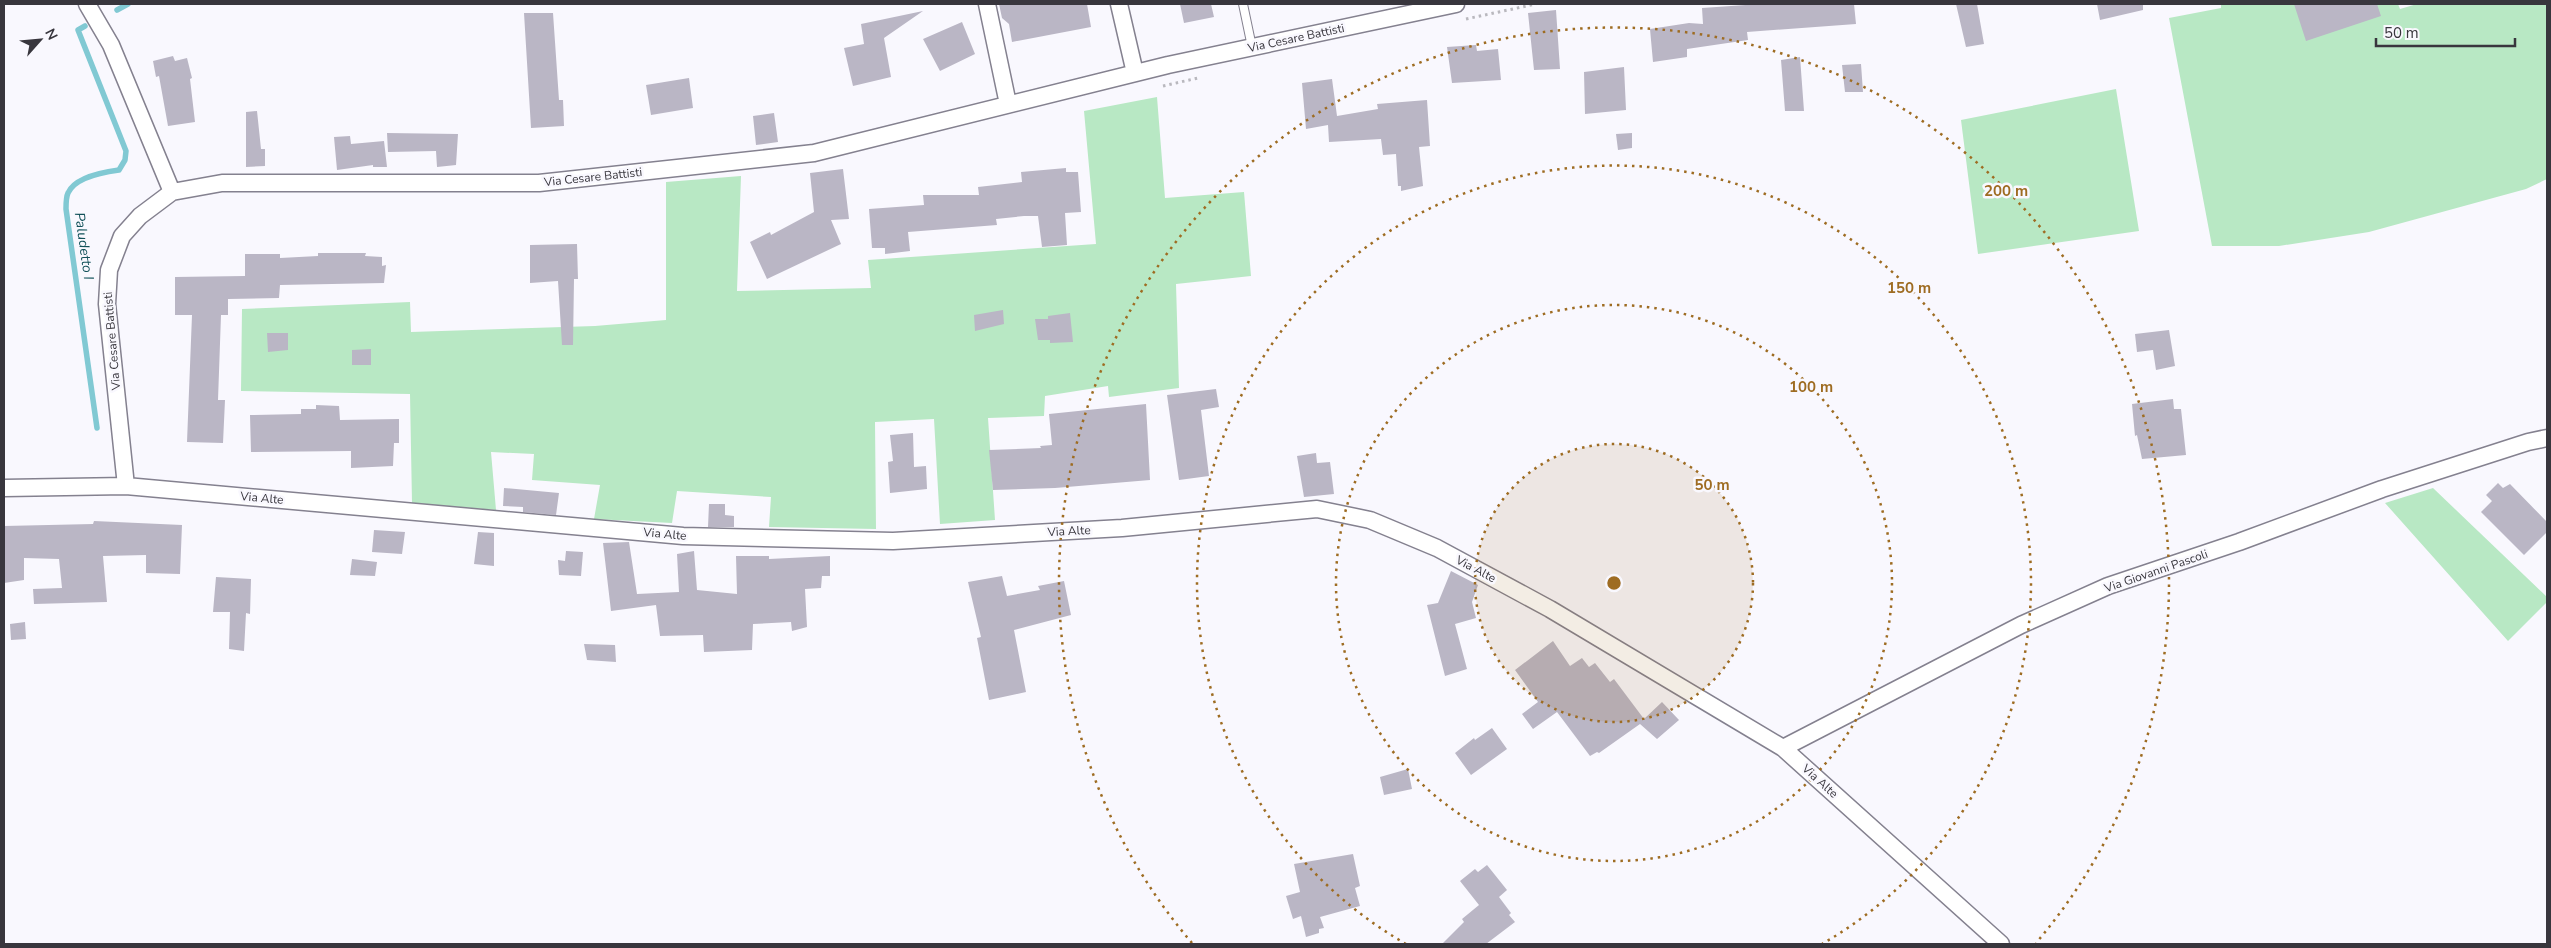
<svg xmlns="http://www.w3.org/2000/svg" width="2551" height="948" font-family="'Nunito Sans',sans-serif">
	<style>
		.green { fill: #b8e8c4 }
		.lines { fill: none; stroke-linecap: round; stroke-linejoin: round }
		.stream { stroke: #81c9d3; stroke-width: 5.5 }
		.building { fill: #bab6c5 }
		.service-casing { stroke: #84818f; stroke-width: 10 }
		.minor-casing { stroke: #84818f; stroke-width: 19 }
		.path { stroke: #b9b8be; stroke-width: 3; stroke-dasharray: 2.5 4; stroke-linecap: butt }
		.service { stroke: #fff; stroke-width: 8 }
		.minor { stroke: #fff; stroke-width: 16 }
		.ring { fill: none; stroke: #9e6c22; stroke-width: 2.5; stroke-dasharray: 2.5 5 }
		.labels { text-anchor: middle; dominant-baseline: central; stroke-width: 5; stroke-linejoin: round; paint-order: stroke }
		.street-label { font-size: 12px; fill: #38363d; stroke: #f9f8fe }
		.water-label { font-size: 14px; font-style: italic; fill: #125159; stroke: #f9f8fe }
		.centre { fill: #9e6c22; stroke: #f9f8fe; stroke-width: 2.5 }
		.ring-label { font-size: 15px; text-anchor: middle; font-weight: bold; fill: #9e6c22; stroke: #f9f8fe; stroke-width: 5; stroke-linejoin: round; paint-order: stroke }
	</style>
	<rect width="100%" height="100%" fill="#f9f8fe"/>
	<path class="green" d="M2221 4H2398L2400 9 2417 4H2547V179L2526 189 2369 232 2279 246H2212L2169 18 2221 8Z
		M2116 89 2139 231 1978 254 1961 120Z
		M1157 97 1165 198 1244 192 1251 276 1176 284 1179 388 1109 397 1108 386 1045 396 1044 416 988 418 995 520 940 524 934 419 875 422 876 529 769 527 771 497 677 491 672 523 594 519 600 485 532 480 534 454 491 452 496 510 412 503 410 394 241 391 242 309 410 302 411 332 595 326 666 320V182L741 176 737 291 871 288 868 260 1096 244 1084 111Z
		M2433 488 2547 597V602L2508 641 2385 503Z"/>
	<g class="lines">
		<path class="stream" d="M117 10 128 4
			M85 26 78 30 126 151 125 160 119 170C104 172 75 177 68 193 66 197 66 204 66 209L97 428"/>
	</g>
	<path class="building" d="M999 4H1087L1091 27 1012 42 1009 24 1002 18Z
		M1180 4H1211L1214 17 1184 23Z
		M1760 4H1854L1856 24 1747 32 1748 40 1687 49V57L1653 62 1650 29 1689 23 1703 24 1702 8Z
		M1956 4H1977L1984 44 1966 47Z
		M2097 4H2143V10L2100 20Z
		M2294 4H2377L2381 16 2306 41Z
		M1556 10 1560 69 1534 70 1528 13Z
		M923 11 884 38 891 77 853 86 844 48 864 44 861 24Z
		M524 13H553L559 100H563L564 126 531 128Z
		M962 22 975 54 940 71 923 39Z
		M1476 45 1477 51 1498 49 1501 80 1452 83 1447 47Z
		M173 56 175 61 187 58 192 78 190 79 195 122 168 126 159 76 156 77 153 61Z
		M1800 57 1804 111H1785L1781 60Z
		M1861 64 1863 92H1845L1842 65Z
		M1624 67 1626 110 1585 114 1584 72Z
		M689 78 693 108 651 115 646 85Z
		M1332 79 1337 116 1378 109 1377 104 1427 100 1430 146 1419 147 1423 186 1401 191V186H1398L1396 154 1383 155 1381 139 1329 142 1328 125 1306 129 1302 83Z
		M257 111 261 149H265V166L246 167V112Z
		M774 113 778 142 756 145 753 116Z
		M387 133 458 134 456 165 437 167 436 151 388 152Z
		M1632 133V148L1618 150 1616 134Z
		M350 136 351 144 384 141 387 167H373V165L337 170 334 137Z
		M1066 168V172H1078L1081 212 1065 213 1067 245 1042 247 1038 216H1024L996 219 997 225 908 232 910 251 885 254V248H872L869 209 924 205 923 195H979L978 187 1022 182 1021 172Z
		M843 169 849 219 831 220 841 244 767 279 750 242 770 232 771 235 814 212 810 173Z
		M577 244 578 279H574L573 345H562L558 281 530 283V245Z
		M318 253H366L365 256 382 257V266L386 265 384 283 280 285 279 298 228 299V315H221L218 400H225L223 443 187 442 192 315H175V277L245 276V254H280V258L318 256Z
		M1003 310 1004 324 975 331 974 315Z
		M1070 313 1073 342 1050 343V340H1038L1035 319H1048V316Z
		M2169 330 2175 366 2156 370 2153 350 2137 352 2135 334Z
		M267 333H288V350L268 352Z
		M371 349V365H352V350Z
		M1216 389 1219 407 1201 410 1209 476 1179 480 1167 395Z
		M2173 399 2174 409H2181L2186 455 2142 459 2137 435 2135 436 2132 404Z
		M1146 404 1150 480 1055 488 993 490 989 450 1041 448 1040 446 1052 445 1049 414Z
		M316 405 339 406 340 420 399 419V443H394L393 466 351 468V451L251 452 250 415 301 414V409H316Z
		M913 433 914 467 926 466 927 489 890 493 888 462 893 461 890 435Z
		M1316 453 1317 463 1330 462 1334 494 1304 497 1297 456Z
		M2498 483 2503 488 2510 484 2547 522V532L2524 555 2481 512 2492 501 2486 495Z
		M504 488 559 493 556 515 523 512V507L503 506Z
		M709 504H725V515L734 516V527H708Z
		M94 521 182 525 180 574 146 573V555L103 556 107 602 34 604 33 589 62 588 59 559 24 558V580L4 583V526L93 524Z
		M374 530 405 532 402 554 372 552Z
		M478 532 494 533V566L474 564Z
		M629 542 637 594 679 592 677 554 694 551 697 590 737 594 736 556H769V559L830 556V576H822L821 588 805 589 807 627 792 631 791 622 753 624 752 650 704 652 703 635 660 636 656 605 611 611 603 543Z
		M566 551 583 552 581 576 559 575 558 560 565 561Z
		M352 559 377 562 375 576 350 575Z
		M1451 571 1478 585 1472 602 1476 618 1455 624 1467 669 1445 676 1427 605 1438 603Z
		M1002 576 1007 596 1040 590 1038 586 1064 581 1071 615 1014 630 1026 692 989 700 977 638 981 637 968 582Z
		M216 577 251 579 250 614 246 613 244 651 229 649 230 612H213Z
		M25 622 26 639 11 640 10 624Z
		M1553 641 1570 666 1582 658 1589 667 1595 663 1610 682 1614 679 1644 719 1662 702 1679 720 1657 739 1640 724 1599 753 1597 752 1590 756 1557 712 1533 729 1522 714 1538 702 1515 670Z
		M584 644 615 645 616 662 587 660Z
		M1492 728 1507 749 1471 775 1455 753 1474 738 1475 740Z
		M1408 769 1412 789 1384 795 1380 777Z
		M1353 854 1360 886 1355 888 1360 906 1320 917 1324 928 1319 929V933L1306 937 1301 916 1293 919 1286 896 1300 892 1294 864Z
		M1487 865 1507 890 1499 897 1511 913 1509 915 1515 922 1486 944H1442L1464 922 1462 919 1479 905 1460 881 1475 869 1478 872Z"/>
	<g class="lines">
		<defs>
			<path id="service" d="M1243 4 1252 47"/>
			<path id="minor" d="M87 4 111 45 172 192
				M987 4 1008 104
				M1119 4 1135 73
				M126 486 107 304 109 270 122 236 140 216 172 192 222 183H539L814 153 1168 65 1456 4
				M4 488 126 486 683 536 893 541 1122 528 1317 509 1370 520 1437 548 1550 609 1783 748 2001 944
				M1783 748 2021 625 2108 586 2239 542 2382 489 2528 442 2547 438"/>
		</defs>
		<use href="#service" class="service-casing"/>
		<use href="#minor" class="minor-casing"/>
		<path class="path" d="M1466 19 1536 4
			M1163 86 1198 78"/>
		<use href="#service" class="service"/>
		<use href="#minor" class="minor"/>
	</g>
	<circle cx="1614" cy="583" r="139" fill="#9e6c22" fill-opacity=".12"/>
	<g class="ring">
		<circle cx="1614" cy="583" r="139"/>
		<circle cx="1614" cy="583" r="278"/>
		<path d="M1406 944A417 417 0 1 1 1822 944"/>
		<path d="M1192 943A555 555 0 1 1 2036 943"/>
	</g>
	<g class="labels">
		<g class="street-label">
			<text transform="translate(1296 38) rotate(-12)">Via Cesare Battisti</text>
			<text transform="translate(593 177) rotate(-6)">Via Cesare Battisti</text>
			<text transform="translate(112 341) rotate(-95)">Via Cesare Battisti</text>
			<text transform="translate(262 498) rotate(5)">Via Alte</text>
			<text transform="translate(1069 531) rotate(-3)">Via Alte</text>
			<text transform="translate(665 534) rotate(5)">Via Alte</text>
			<text transform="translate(1476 569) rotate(28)">Via Alte</text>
			<text transform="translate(2156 571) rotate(-19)">Via Giovanni Pascoli</text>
			<text transform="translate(1820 781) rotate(42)">Via Alte</text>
		</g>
		<g class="water-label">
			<text transform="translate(84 246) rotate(82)">Paludetto I</text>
		</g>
	</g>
	<circle cx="1614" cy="583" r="8" class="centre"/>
	<g class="ring-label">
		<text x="2006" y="196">200 m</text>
		<text x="1909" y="293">150 m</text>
		<text x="1811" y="392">100 m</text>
		<text x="1712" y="490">50 m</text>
	</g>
	<rect width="2551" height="948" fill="none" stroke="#38363d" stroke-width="10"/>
	<g transform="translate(40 40) rotate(63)" stroke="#f9f8fe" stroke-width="4" paint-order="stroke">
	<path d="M0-4L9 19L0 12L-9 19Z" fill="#38363d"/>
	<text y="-8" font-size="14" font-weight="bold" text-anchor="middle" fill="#38363d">N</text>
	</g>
	<path d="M2376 38v8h139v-8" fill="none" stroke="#38363d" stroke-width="2.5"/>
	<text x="2384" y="38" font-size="15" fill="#38363d" stroke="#f9f8fe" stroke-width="4" paint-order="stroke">50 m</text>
</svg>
